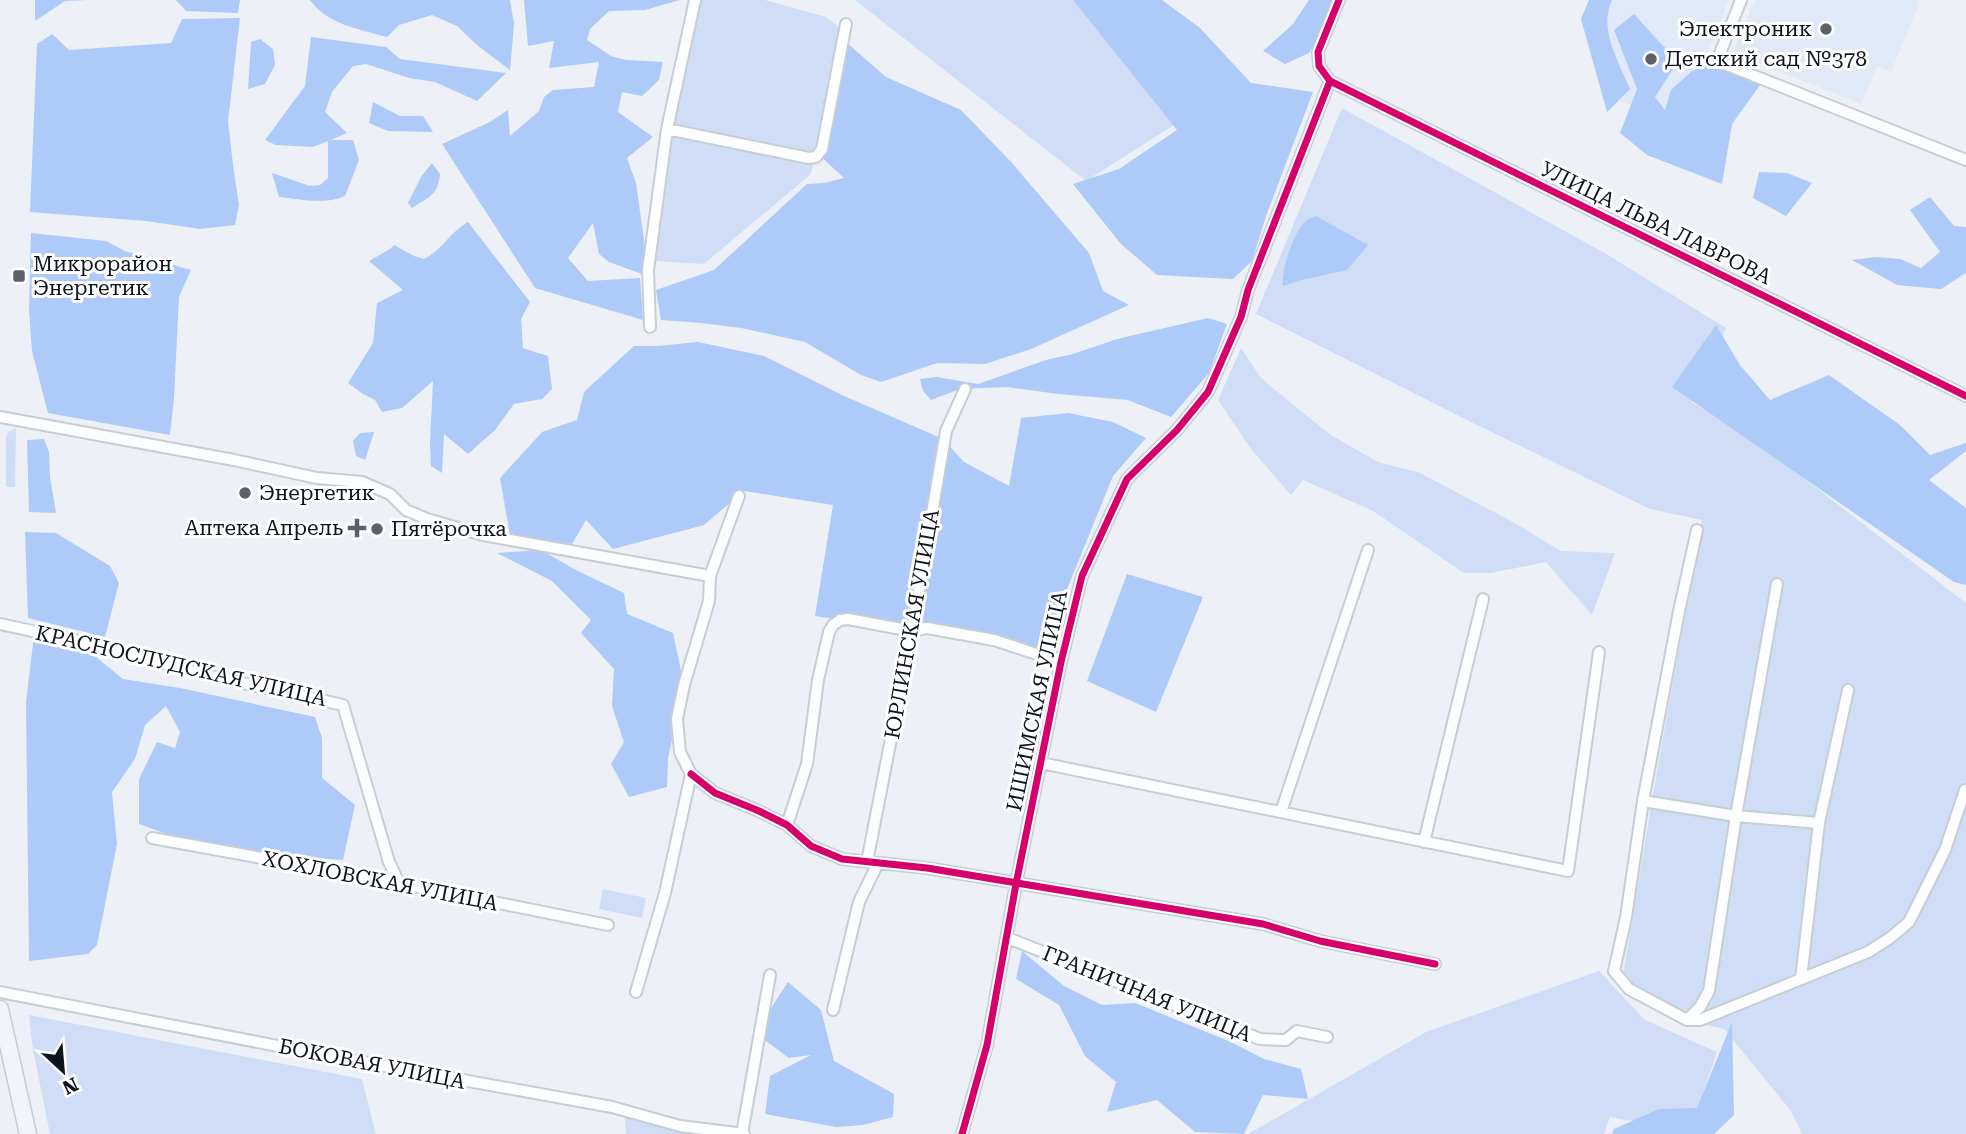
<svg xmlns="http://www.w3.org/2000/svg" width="1966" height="1134" font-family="'Roboto Serif',serif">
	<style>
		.built { fill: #e0e9f7 }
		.green { fill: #cfdef6 }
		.forest { fill: #adcaf8 }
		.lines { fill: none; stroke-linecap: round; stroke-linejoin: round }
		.minor-casing { stroke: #c8cdd4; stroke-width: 14 }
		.secondary-casing { stroke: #c8cdd4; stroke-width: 19 }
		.minor { stroke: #fcfdfe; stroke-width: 10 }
		.secondary { stroke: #f1f4f8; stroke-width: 16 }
		.cycleway-casing { stroke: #fff; stroke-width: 11 }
		.cycleway { stroke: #d6006c; stroke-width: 7 }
		.poi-dot { fill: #5c6169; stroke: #fff; stroke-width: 2.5 }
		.labels { text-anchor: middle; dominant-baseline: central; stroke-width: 6; stroke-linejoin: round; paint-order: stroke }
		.poi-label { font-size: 21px; fill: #0e141d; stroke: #fff; text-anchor: start }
		.street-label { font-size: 21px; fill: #0e141d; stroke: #fff }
	</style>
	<rect width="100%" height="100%" fill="#edf1f7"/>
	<path class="built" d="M1596 0H1729L1679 125 1605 95Z
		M1755 0H1917L1918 6 1891 72 1877 66 1861 104 1733 53Z"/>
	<path class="green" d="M699 0H765L826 17 840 28 811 174 704 264 655 261 671 126Z
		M855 0H1073L1174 125 1086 181Z
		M1342 108 1603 252 1726 328 1691 402 1746 434 1966 603V1134H1802L1791 1111 1724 1029 1692 1022 1622 980 1656 777 1702 520 1650 509 1477 425 1256 314Z
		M1241 348 1261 378 1307 416 1331 435 1378 462 1418 472 1513 522 1561 551 1615 553 1592 615 1546 562 1491 573H1464L1373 511 1303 480 1291 495 1251 449 1218 400Z
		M16 428 15 487H6V437L8 432Z
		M603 889 646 898 642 918 599 909Z
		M1599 971 1645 1020 1717 1052 1690 1131 1610 1117 1604 1134H1248L1426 1032Z
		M29 1015 362 1079 376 1134H50L33 1050Z
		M625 1117 712 1134H626Z"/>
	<path class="forest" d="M35 0H87L65 1 35 21Z
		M176 0H240L238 13 186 11Z
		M310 0H510L514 24 510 70 477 45 457 26 432 15 399 25 387 37C359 29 328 25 310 0Z
		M524 0H680L645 10 609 11 590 29 587 40 611 56 626 60 663 62 659 80 642 96 622 92 618 112 653 137 627 158 636 183 646 254 642 274 609 262 599 254 593 223 568 258 588 281 640 278 643 320 535 288 442 144 490 122 508 110 510 136 539 111 544 97 553 90 594 87 599 62 549 68 554 41 528 46Z
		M1073 0H1162L1200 28 1251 83 1313 92 1266 216 1252 261 1233 279 1157 275 1121 244 1073 184 1119 169 1177 130Z
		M1309 0H1333L1322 32 1309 53 1285 64 1263 51 1293 24Z
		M1589 0H1612C1598 29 1619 62 1630 89L1607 112 1581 19Z
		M1634 14 1663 46 1680 58 1655 97 1665 110 1671 90 1692 71 1716 62 1761 84 1732 124 1722 184 1647 155 1620 133 1637 89 1614 30Z
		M240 18 228 121 233 165 239 205 235 225 200 229 146 221 30 212 37 44 52 34 69 50 171 43 182 19Z
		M311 37 386 47 400 59 506 73 477 101 435 82 409 78 366 64 353 66 332 92 325 112 347 133 331 140H353L359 160 345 196C326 205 299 199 279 197L272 173 310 186 320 185 328 178V141L313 147 276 145 265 140 305 86Z
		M260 39 273 49 275 65 265 84 248 89 251 42Z
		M846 42 886 77 961 110 1012 163 1089 253 1103 291 1129 305 1031 349 985 364 937 363 881 382 861 375 805 342 741 328 701 323 661 320 656 290 714 270 807 184 824 183 844 178 819 155 817 149 824 99Z
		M373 102 400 116H423L433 132 388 131 369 123Z
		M432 163 440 174C438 195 429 197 412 208L408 203 421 177Z
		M1759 172 1787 173 1812 183 1786 216 1753 198Z
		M1930 197 1954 226 1966 227V273L1941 289 1897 285 1852 260 1876 257 1900 259 1921 268 1940 252 1910 210Z
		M1316 216 1368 245 1347 270 1301 280 1283 286C1281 271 1293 232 1306 221 1309 218 1313 218 1316 216Z
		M468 222 530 302 521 319 523 348 548 356 552 389 542 399 514 404 495 430 468 454 444 434 442 473 431 466 430 443 433 381 402 408 382 412 375 400 363 394 348 383 373 343 377 303 403 290 369 261 390 249 394 245 414 256 424 259C442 250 450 232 468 222Z
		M31 233 106 241 125 251 191 270 179 297 174 398 170 435 48 413 32 351 29 310Z
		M1208 318 1227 324 1209 373 1171 417 1128 400 1058 394 1007 387 960 389 931 400 923 391 920 379 937 377 978 384 1046 360 1073 354 1117 339Z
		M1716 325 1740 365 1770 400 1829 375 1900 425 1930 455 1966 443V451L1929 480 1966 508V585L1954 582 1672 387Z
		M698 342 764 356 842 395 943 439 964 462 1009 486 1021 418 1068 413 1113 422 1146 438 1113 476 1061 604 1045 654 815 616 833 505 744 491 704 525 613 549 586 520 572 544 510 535 500 478 542 432 577 420 584 392 634 346H658Z
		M374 432 365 460 356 456 353 441 360 433Z
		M44 439 49 452 50 477 56 513 29 512 27 440Z
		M25 532 56 533 110 566 119 583 105 637 28 618Z
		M541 550 574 569 624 593 627 614 673 633 684 685 668 758 667 787 629 797 611 764 624 742 612 706 614 669 581 633 591 620 552 581 497 553Z
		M1127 574 1203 597 1156 712 1087 681Z
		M34 635 90 652 123 679 180 688 315 717 322 738V778L355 805 343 860 213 851 139 824V779L157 742 175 748 180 732 166 706 145 725 135 759 112 792 117 844 97 945 88 954 29 961 26 702Z
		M1022 951 1064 986 1102 1005 1135 1003 1231 1042 1264 1059 1301 1069 1308 1099 1263 1095 1244 1134 1195 1132 1157 1100 1107 1112 1116 1082 1085 1056 1059 1005 1016 979Z
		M788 982 821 1010 834 1061 894 1094 893 1117 863 1125 836 1127 765 1114 770 1076 811 1055 789 1058 755 1033Z
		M1732 1022 1734 1115 1714 1134H1612L1614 1129 1659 1109 1697 1108Z"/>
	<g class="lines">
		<defs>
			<path id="minor" d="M1339 0 1318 52 1319 66 1330 81 1966 396
				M1741 0 1717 61 1966 160
				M667 129 809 158 816 157 822 149 846 24
				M650 327 648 270 667 129 695 0
				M0 417 234 460 317 478 362 482 390 494 406 510 427 519 483 535 710 576
				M1697 530 1679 611 1643 801 1736 816 1777 584
				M0 624 79 641 215 677 343 705 389 862 399 883
				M1848 690 1819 823 1801 979 1868 952 1890 938 1909 922 1945 850 1965 790
				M1041 763 1568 871 1599 652
				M691 774 715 793 759 811 787 825 811 846 842 859 927 868 1263 924 1320 941 1435 964
				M1643 801 1626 917 1614 971 1629 989 1687 1020H1700L1801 979
				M1281 812 1368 550
				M787 825 807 764 818 680 829 632 833 625 840 620 848 619 912 631 927 628 994 640 1061 662
				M152 838 399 883 608 925
				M1424 842 1483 599
				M867 862 912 631 946 431 965 389
				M1008 938 1260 1039 1286 1040 1297 1031 1327 1037
				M0 992 319 1054 612 1107 680 1126 744 1134
				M636 992 665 893 691 774 680 752 677 719 684 685 709 601 710 576 739 496
				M833 1010 859 902 878 863
				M1687 1020 1700 1007 1709 991 1736 816 1819 823
				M742 1134 770 975
				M962 1134 987 1045 1016 884 1061 662 1082 576 1127 479 1177 430 1208 392 1241 317 1248 290 1330 81"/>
			<path id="secondary" d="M0 1009 28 1134"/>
		</defs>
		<use href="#minor" class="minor-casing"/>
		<use href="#secondary" class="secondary-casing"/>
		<use href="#minor" class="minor"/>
		<use href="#secondary" class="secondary"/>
		<defs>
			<path id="cycleway" d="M1339 0 1318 52 1319 66 1330 81 1966 396
				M691 774 715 793 759 811 787 825 811 846 842 859 927 868 1263 924 1320 941 1435 964
				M962 1134 987 1045 1016 884 1061 662 1082 576 1127 479 1177 430 1208 392 1241 317 1248 290 1330 81"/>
		</defs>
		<use href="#cycleway" class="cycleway-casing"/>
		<use href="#cycleway" class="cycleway"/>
	</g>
	<g class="poi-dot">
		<circle cx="1826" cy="29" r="7"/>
		<circle cx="1651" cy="59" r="7"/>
		<rect x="12" y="269" width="14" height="14" rx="3.5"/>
		<circle cx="245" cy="493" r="7"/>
		<path d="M353.5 517.5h7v7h7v7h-7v7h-7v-7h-7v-7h7z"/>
		<circle cx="377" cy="529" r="7"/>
	</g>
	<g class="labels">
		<g class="poi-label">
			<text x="1812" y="29" text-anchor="end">Электроник</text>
			<text x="1665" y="59">Детский сад №378</text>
			<text x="33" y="264">Микрорайон<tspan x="33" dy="24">Энергетик</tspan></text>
			<text x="259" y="493">Энергетик</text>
			<text x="343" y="528" text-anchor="end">Аптека Апрель</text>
			<text x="391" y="529">Пятёрочка</text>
		</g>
		<g class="street-label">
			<text transform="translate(1656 223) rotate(26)">УЛИЦА ЛЬВА ЛАВРОВА</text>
			<text transform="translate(912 624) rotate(-80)">ЮРЛИНСКАЯ УЛИЦА</text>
			<text transform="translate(181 666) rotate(13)">КРАСНОСЛУДСКАЯ УЛИЦА</text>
			<text transform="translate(1037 701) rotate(-78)">ИШИМСКАЯ УЛИЦА</text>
			<text transform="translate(380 881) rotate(11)">ХОХЛОВСКАЯ УЛИЦА</text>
			<text transform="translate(1147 994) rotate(22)">ГРАНИЧНАЯ УЛИЦА</text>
			<text transform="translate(372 1064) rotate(11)">БОКОВАЯ УЛИЦА</text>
		</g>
	</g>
	<g transform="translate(63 1071) rotate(154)" stroke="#ffffff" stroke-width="5" paint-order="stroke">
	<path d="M0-5L12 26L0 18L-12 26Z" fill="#0e141d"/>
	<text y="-10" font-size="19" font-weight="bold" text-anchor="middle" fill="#0e141d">N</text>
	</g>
</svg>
